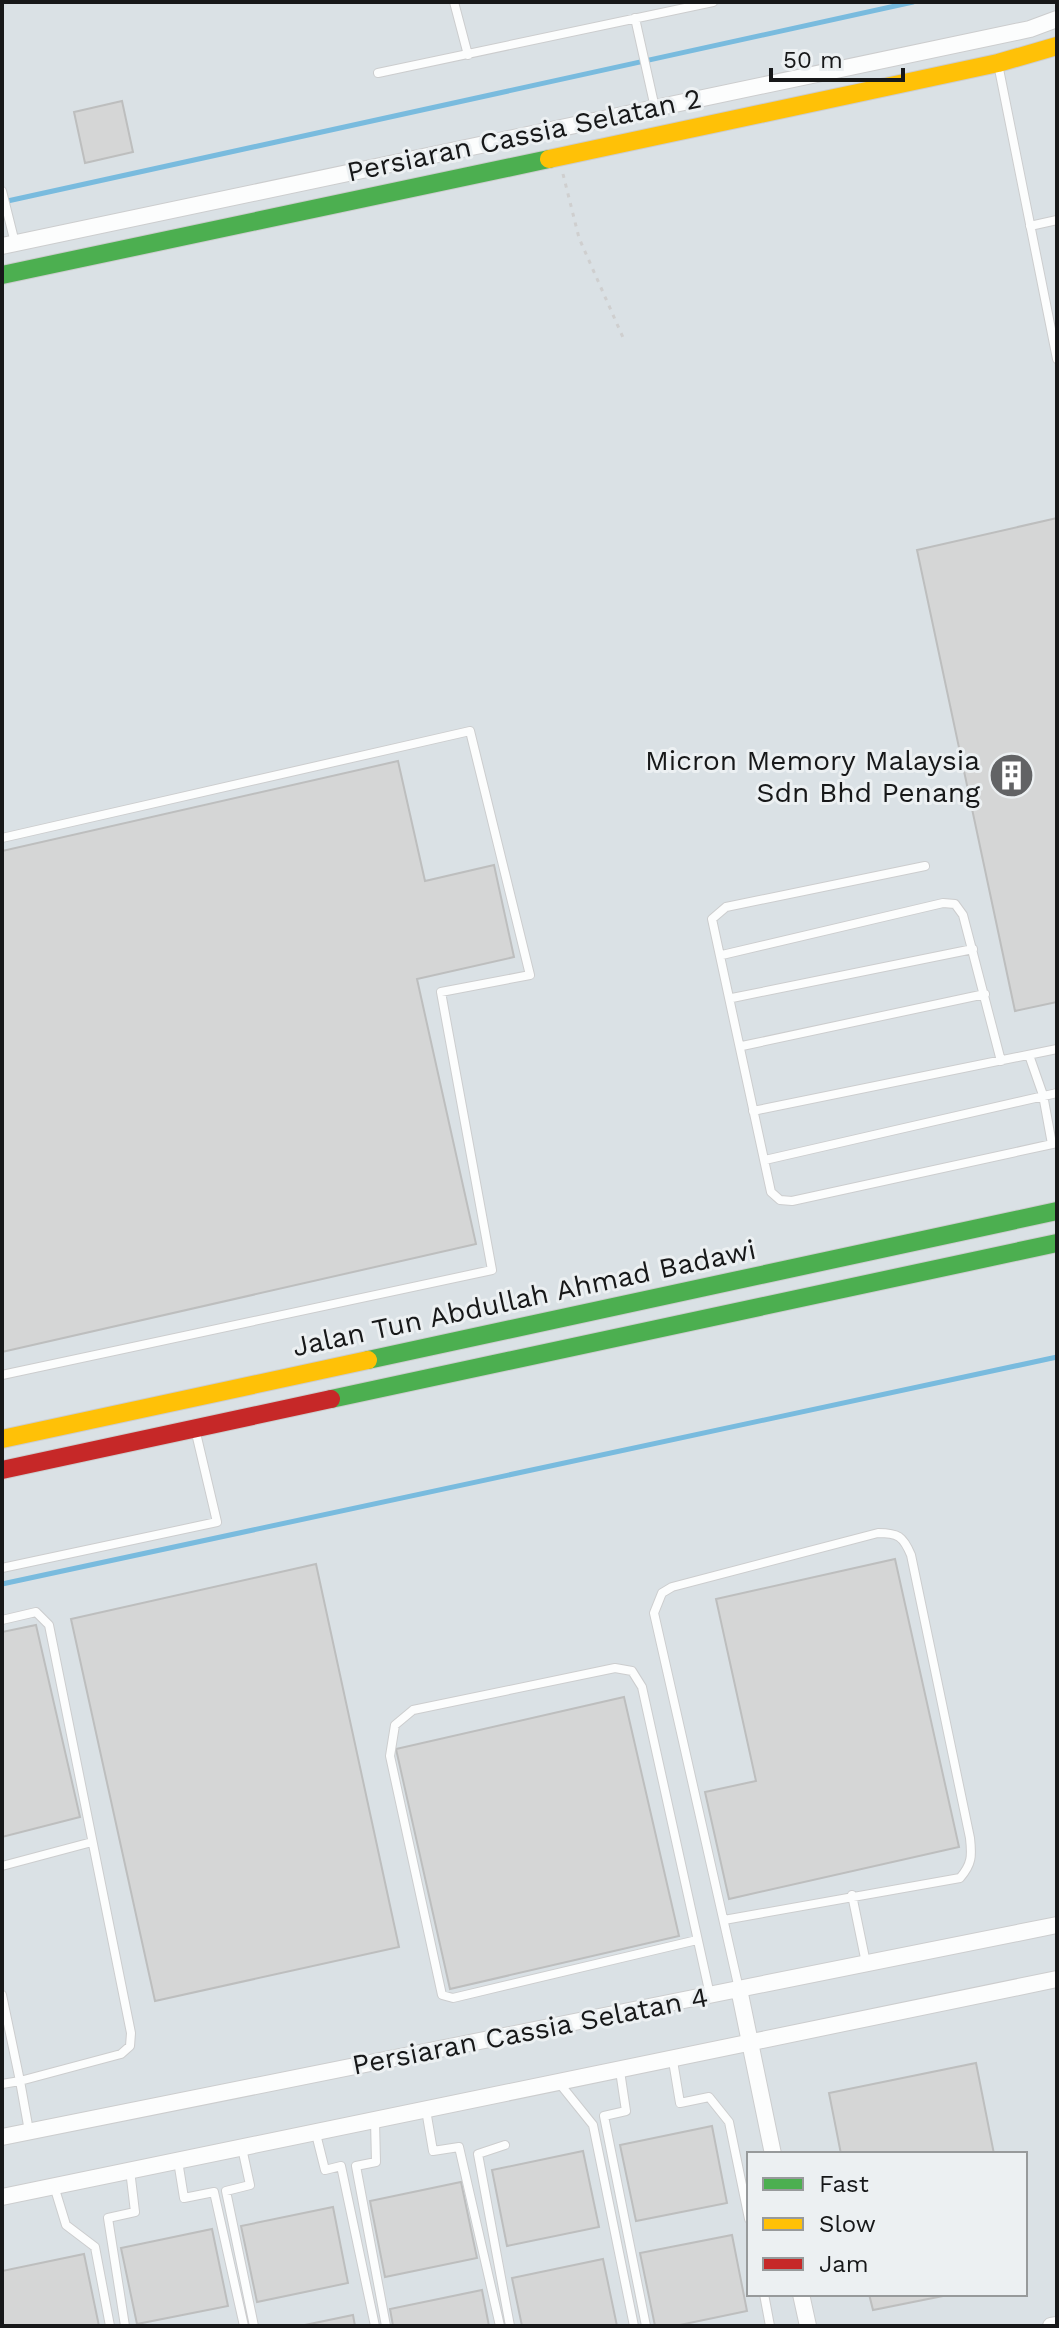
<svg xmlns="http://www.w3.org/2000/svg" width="1059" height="2328" font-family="'Work Sans',sans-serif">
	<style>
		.built { fill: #dae1e5; fill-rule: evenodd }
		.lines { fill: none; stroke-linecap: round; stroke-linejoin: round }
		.stream { stroke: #79bbde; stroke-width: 5 }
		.building { fill: #d5d6d6; stroke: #bdbebe; stroke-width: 2 }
		.lane-casing { stroke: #cccdce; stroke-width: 10 }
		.street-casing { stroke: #cccdce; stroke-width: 18 }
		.fast-casing { stroke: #cccdce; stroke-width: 20 }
		.slow-casing { stroke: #cccdce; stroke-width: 20 }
		.jam-casing { stroke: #cccdce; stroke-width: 20 }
		.path { stroke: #cfcfcf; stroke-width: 3; stroke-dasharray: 4 6; stroke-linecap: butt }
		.lane { stroke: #fcfdfd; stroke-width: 8 }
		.street { stroke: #fcfdfd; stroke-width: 16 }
		.fast { stroke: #4caf50; stroke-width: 18 }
		.slow { stroke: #ffc107; stroke-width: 18 }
		.jam { stroke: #c62828; stroke-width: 18 }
		.labels { text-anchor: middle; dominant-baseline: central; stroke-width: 6; stroke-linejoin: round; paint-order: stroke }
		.street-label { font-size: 28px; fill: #171819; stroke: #ecf0f2 }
		.poi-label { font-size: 28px; fill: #171819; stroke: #ecf0f2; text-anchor: end }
	</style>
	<rect width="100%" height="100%" fill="#edeff1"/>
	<path class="built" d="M2 2H1057V2326H2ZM749 2154H1025V2294H749Z"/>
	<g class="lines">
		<path class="stream" d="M3 202 913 2
			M2 1584 1057 1357"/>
	</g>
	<path class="building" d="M122 101 133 152 85 163 74 112Z
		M1057 518V1002L1015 1011 917 550Z
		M398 761 425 881 494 865 514 957 417 979 476 1244 2 1352V851Z
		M895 1559 959 1847 729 1899 705 1792 756 1781 716 1599Z
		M316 1564 399 1947 155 2001 71 1619Z
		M36 1625 80 1817 2 1837V1632Z
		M624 1697 679 1936 450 1989 396 1749Z
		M976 2063 994 2154H841L829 2093Z
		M712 2126 727 2203 636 2221 620 2145Z
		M583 2151 599 2227 507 2246 492 2170Z
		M461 2182 477 2258 385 2277 370 2201Z
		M333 2207 348 2283 257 2302 241 2226Z
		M212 2229 228 2306 137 2324 121 2248Z
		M732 2235 747 2311 675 2326H655L640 2253Z
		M84 2254 99 2326H3L2 2271Z
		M603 2259 617 2326H522L512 2278Z
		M482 2290 489 2326H393L390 2309Z
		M869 2294H953L873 2310Z
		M353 2315 355 2326H300Z"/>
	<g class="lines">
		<defs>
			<path id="lane" d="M454 2 468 55
				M635 18 655 108
				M998 64 1057 359
				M378 73 713 2
				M2 191 15 243
				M1030 226 1057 220
				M2 838 470 731 530 975 441 992 492 1270 2 1375
				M925 866 726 907 712 919 771 1192 780 1200 792 1201 1057 1143
				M722 955 943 903 955 904 963 915 1001 1061
				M732 998 973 949
				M742 1046 985 994
				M1029 1055 1043 1095 1052 1144
				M753 1111 1057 1049
				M765 1160 1057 1093
				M2 1568 217 1522 196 1433
				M2 1620 36 1612 49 1625 131 2033 130 2046 121 2054 20 2081 2 1995
				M2 1866 92 1842
				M852 1895 866 1963
				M724 1920 960 1878C972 1864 972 1856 970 1838L911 1555C903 1536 898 1533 878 1533L672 1587 662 1593 654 1613 739 1989
				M697 1940 453 1998 442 1995 390 1756 395 1725 413 1710 615 1668 632 1671 642 1687 710 1995
				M673 2061 680 2103 709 2097 729 2122 749 2219
				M620 2071 626 2111 604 2116 646 2326
				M2 2084 20 2081 29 2131
				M560 2084 593 2125 634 2326
				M426 2110 433 2151 459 2147 500 2326
				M375 2121 376 2162 356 2166 386 2326
				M316 2134 325 2170 341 2166 375 2326
				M505 2145 478 2154 510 2326
				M242 2148 250 2185 226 2191 254 2326
				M178 2161 184 2198 214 2192 244 2326
				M54 2186 66 2225 95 2247 110 2326
				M764 2294 770 2326
				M125 2326 108 2218 135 2212 130 2170"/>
			<path id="street" d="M2 246 1030 29 1057 19
				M739 1989 773 2154
				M2 2137 1057 1925
				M2 2197 1057 1979
				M801 2294 808 2326
				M1051 2326 1057 2325"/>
			<path id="fast" d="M2 275 549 159
				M368 1360 1057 1211
				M331 1399 1057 1243"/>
			<path id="slow" d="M549 159 998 63 1057 46
				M2 1439 368 1360"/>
			<path id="jam" d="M2 1470 331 1399"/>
		</defs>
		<use href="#lane" class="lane-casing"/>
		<use href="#street" class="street-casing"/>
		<use href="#fast" class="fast-casing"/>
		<use href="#slow" class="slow-casing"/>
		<use href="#jam" class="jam-casing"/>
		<path class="path" d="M563 174 579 238 625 342"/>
		<use href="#lane" class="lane"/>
		<use href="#street" class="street"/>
		<use href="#fast" class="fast"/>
		<use href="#slow" class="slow"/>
		<use href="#jam" class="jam"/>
	</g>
	<defs>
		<symbol id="building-disc" viewBox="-11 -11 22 22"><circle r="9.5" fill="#626365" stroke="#ecf0f2"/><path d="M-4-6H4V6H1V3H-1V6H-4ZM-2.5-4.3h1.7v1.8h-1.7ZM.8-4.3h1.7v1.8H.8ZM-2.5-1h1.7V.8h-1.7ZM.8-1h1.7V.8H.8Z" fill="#fff"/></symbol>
	</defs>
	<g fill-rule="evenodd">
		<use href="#building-disc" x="986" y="750" width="51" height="51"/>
	</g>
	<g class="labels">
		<g class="street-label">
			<text transform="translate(524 135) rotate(-12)">Persiaran Cassia Selatan 2</text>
			<text transform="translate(524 1298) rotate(-12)">Jalan Tun Abdullah Ahmad Badawi</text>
			<text transform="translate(530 2031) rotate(-11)">Persiaran Cassia Selatan 4</text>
		</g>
		<g class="poi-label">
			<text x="980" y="760">Micron Memory Malaysia<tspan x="980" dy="32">Sdn Bhd Penang</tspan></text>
		</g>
	</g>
	<rect width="1059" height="2328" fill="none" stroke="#171819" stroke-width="8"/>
	<rect x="747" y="2152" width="280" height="144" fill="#ecf0f2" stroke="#979a9b" stroke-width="2"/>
	<rect x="763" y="2178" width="40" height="12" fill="#4caf50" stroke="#979a9b" stroke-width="2"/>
	<text x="819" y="2192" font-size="24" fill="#171819">Fast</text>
	<rect x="763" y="2218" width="40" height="12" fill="#ffc107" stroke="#979a9b" stroke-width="2"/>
	<text x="819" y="2232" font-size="24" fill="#171819">Slow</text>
	<rect x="763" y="2258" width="40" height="12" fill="#c62828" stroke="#979a9b" stroke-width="2"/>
	<text x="819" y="2272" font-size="24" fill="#171819">Jam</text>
	<path d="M771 68v12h132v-12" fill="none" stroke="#171819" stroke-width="4"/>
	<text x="783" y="68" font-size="24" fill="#171819" stroke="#ecf0f2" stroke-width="6" paint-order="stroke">50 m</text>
</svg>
